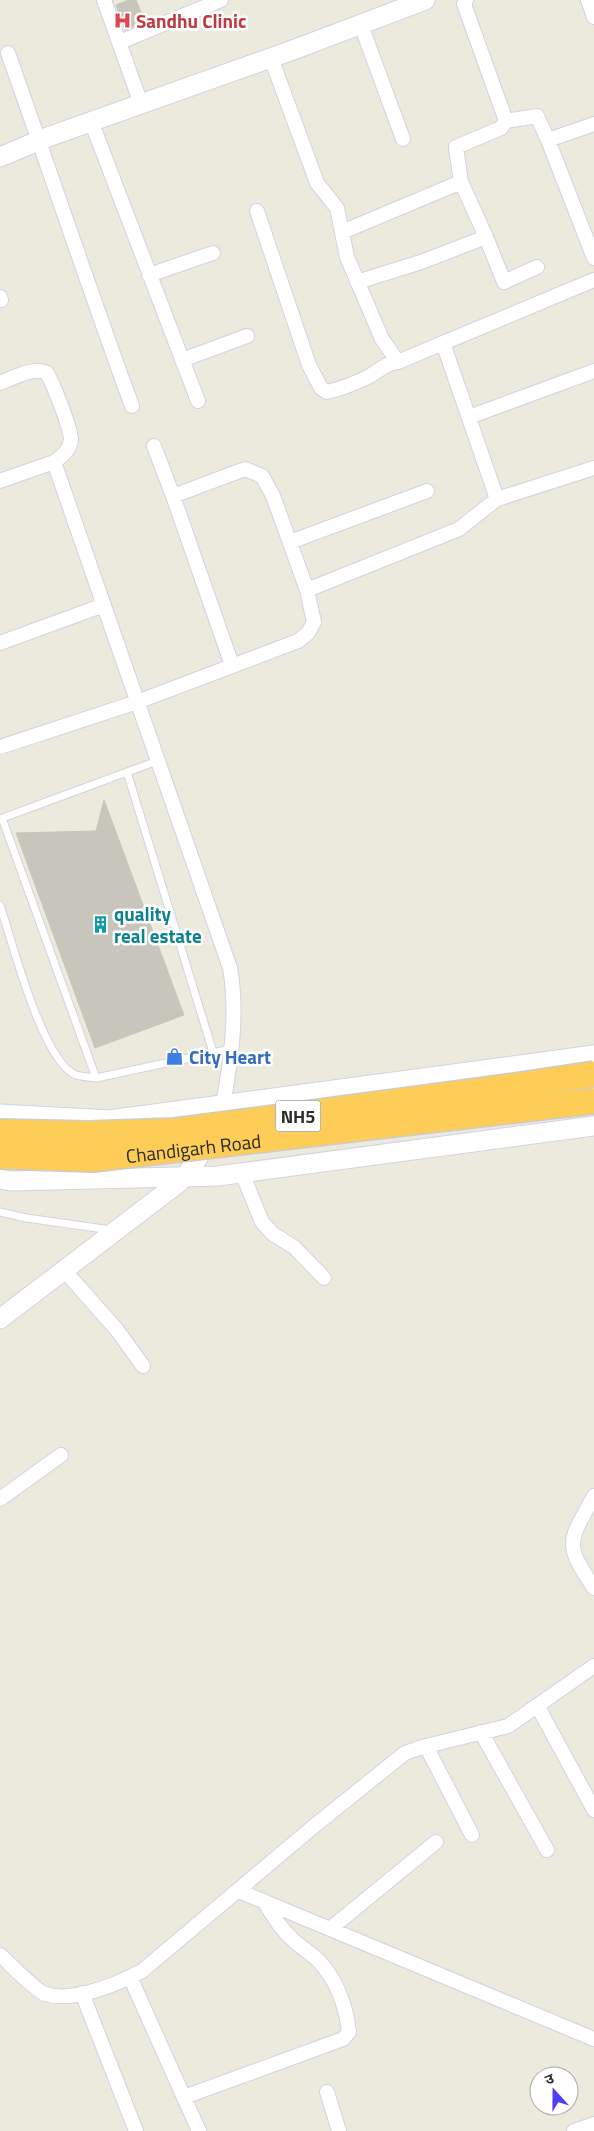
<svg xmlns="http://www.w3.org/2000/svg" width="594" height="2131" font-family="'Titillium Web','Noto Sans Devanagari',sans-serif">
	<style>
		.building { fill: #c8c6bc; stroke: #c8c6b6 }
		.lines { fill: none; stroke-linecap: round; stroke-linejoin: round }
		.lane-casing { stroke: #d3d2e3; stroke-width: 9 }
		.street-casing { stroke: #d3d2e3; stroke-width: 16 }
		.secondary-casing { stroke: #d3d2e3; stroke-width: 21 }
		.lane { stroke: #fff; stroke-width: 7 }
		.street { stroke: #fff; stroke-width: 14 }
		.secondary { stroke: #fff; stroke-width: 19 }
		.highway-bridge-casing { stroke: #ccc; stroke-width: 28; stroke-linecap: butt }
		.highway-bridge { stroke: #fdcd57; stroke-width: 25 }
		.labels { text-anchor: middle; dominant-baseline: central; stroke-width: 5; stroke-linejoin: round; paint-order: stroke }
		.shield { fill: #fff; stroke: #6b6b6b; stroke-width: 1 }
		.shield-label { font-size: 18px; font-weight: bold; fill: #2b2b2b }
		.health-label { font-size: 19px; font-weight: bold; fill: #be3a42; stroke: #fff; text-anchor: start }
		.culture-label { font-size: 19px; font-weight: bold; fill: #0d838f; stroke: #fff; text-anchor: start }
		.shop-label { font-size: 19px; font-weight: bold; fill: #366cbe; stroke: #fff; text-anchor: start }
		.street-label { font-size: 19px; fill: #2b2b2b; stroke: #fff }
	</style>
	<rect width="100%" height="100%" fill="#eceadd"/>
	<path class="building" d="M129 0H136L145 22 125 30 116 5Z
		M104 800 184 1015 95 1048 16 833 96 831Z"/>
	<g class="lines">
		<defs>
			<path id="lane" d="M127 772 213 1052
				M2 818 96 1078 231 1049
				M0 819 157 761
				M0 905C12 941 42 1061 76 1075 82 1077 90 1077 96 1078
				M0 1212 26 1218 111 1230"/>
			<path id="street" d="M104 0 141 104
				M466 0 464 4 506 121
				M588 0 594 17
				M361 25 403 139
				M120 42 221 0
				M8 53C50 171 89 289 132 406
				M271 58 317 183 337 208 347 257 382 339 398 362
				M91 121 198 401
				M594 124 548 140 594 258
				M461 182 456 147 501 128 506 121 537 116 548 140
				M257 211 309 365 321 388 327 392C340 389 353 384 366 378 377 373 386 362 398 362L443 343
				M342 232 461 182 486 237 421 262 357 282
				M486 237 504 282 537 267
				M149 275 213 253
				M0 297 1 300
				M182 360 247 336
				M0 383C13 378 34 366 47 373 53 384 71 428 71 440 70 450 62 456 54 462L230 968C238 1012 231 1061 223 1105
				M469 417 594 371
				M154 446 173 496
				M0 481 54 462
				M497 499 594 468
				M290 542 427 491
				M0 643 104 605
				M232 665 173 496 245 469 262 476 273 496 307 590
				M0 747 137 702 298 641 308 633 314 622 307 590 459 529 497 499 443 343 594 280
				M242 1173 262 1222 273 1234 294 1247 324 1278
				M64 1270 117 1330 143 1366
				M594 1496C569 1542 563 1542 594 1588
				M0 1499 61 1455
				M538 1707 594 1810
				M481 1732 547 1850
				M426 1746 472 1835
				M239 1891 594 2039
				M330 1929 436 1842
				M0 1955C9 1963 36 1991 45 1994 73 2003 117 1984 142 1971L313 1827 405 1753 422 1747 508 1726 594 1666
				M130 1977 199 2131
				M82 1993 136 2131
				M327 2092 339 2131
				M184 2097 343 2039 349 2032C346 2006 337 1981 319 1961 311 1953 300 1947 292 1939 280 1928 272 1915 264 1901
				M574 2131 594 2124"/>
			<path id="secondary" d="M0 157 45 138 293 50 425 0
				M0 1114 109 1120 594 1055
				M0 1179 11 1181 218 1176 594 1126
				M0 1319 177 1184 186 1176 210 1139"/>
		</defs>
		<use href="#lane" class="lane-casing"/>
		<use href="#street" class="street-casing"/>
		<use href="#secondary" class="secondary-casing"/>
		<use href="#lane" class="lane"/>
		<use href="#street" class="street"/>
		<use href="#secondary" class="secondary"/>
		<defs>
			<g id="highway-bridge">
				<path d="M0 1132 89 1134 175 1131 522 1085 594 1074"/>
				<path id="s1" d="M0 1156 93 1159 594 1101"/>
			</g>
		</defs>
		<use href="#highway-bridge" class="highway-bridge-casing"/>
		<use href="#highway-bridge" class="highway-bridge"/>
	</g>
	<defs>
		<symbol id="hospital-bare" viewBox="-9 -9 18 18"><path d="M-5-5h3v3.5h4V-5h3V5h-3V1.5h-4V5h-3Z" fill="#e0444e" stroke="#fff" stroke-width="2.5" paint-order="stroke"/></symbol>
		<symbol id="building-bare" viewBox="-9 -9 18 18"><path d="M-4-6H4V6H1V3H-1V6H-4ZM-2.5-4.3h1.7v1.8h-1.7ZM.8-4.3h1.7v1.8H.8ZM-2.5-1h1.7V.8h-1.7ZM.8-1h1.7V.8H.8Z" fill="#0f9aa8" stroke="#fff" stroke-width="2.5" paint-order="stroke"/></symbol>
		<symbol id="shop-bare" viewBox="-9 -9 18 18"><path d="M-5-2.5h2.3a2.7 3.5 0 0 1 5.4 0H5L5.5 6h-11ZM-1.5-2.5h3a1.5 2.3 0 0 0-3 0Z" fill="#3f7fe0" stroke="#fff" stroke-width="2.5" paint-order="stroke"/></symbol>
	</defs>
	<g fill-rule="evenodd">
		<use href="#hospital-bare" x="110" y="8" width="25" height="25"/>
		<use href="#building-bare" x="88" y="912" width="25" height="25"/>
		<use href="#shop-bare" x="162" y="1044" width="25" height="25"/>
	</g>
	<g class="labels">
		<rect class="shield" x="275.5" y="1100.5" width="45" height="31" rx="4"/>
		<g class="shield-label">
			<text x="298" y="1116">NH5</text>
		</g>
		<g class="health-label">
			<text x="136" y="20">Sandhu Clinic</text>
		</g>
		<g class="culture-label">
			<text x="114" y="913">quality<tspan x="114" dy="22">real estate</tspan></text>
		</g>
		<g class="shop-label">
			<text x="189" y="1056">City Heart</text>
		</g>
		<g class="street-label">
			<text stroke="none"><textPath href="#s1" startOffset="194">Chandigarh Road</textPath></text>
		</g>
	</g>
	<g transform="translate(554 2091) rotate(339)"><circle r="24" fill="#ffffff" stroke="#aaaaaa"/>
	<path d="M0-4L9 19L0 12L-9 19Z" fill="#4f3ef8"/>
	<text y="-8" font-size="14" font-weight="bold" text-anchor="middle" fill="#2b2b2b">उ</text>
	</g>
</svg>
